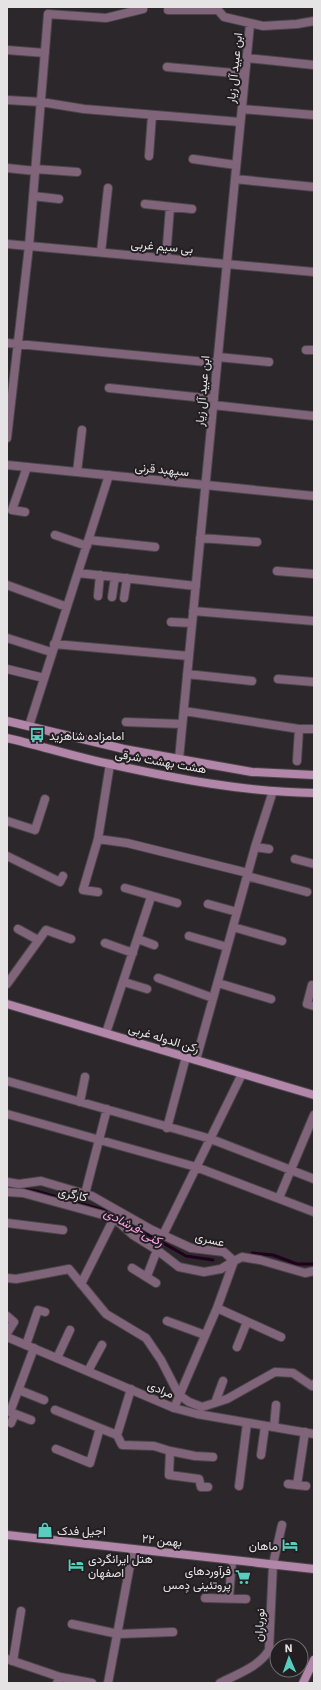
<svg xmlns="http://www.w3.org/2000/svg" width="321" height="1690" font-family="'IBM Plex Sans',Vazirmatn,sans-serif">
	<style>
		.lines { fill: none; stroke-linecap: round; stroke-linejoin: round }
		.stream { stroke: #21001d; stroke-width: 3 }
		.minor-casing { stroke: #4a4549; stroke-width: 10 }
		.tertiary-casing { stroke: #4a4549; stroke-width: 10 }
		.secondary-casing { stroke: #4a4549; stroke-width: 10 }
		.minor { stroke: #80647a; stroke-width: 8 }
		.tertiary { stroke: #80647a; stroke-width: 8 }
		.secondary { stroke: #b186a9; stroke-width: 8 }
		.labels { text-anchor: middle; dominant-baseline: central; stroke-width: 4; stroke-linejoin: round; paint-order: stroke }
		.street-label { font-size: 12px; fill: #e6e3e5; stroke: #221e21 }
		.poi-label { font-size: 12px; fill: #e6e3e5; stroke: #221e21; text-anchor: start }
		.water-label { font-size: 13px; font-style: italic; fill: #f7a0e7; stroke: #221e21 }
	</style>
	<rect width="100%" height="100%" fill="#2c272b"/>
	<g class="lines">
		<path class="stream" d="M7 1187 36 1191 107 1211 186 1256 213 1260
			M252 1253 273 1255 297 1264H314"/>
		<defs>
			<path id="minor" d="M168 10H218L224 17 263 26 297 24 314 21
				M7 50 45 53
				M247 58 314 65
				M167 67 245 74
				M7 100 41 102 84 109 240 122
				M242 109 314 115
				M149 156 152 115
				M193 159 236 165
				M7 168 35 171
				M35 169 77 172
				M235 179 314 187
				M33 196 59 199
				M145 204 192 209
				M101 252 108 188
				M166 258 170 207
				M7 343 217 363
				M306 350H314
				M218 357 269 362
				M109 388 214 399
				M213 405 314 416
				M7 438 29 246 48 14 106 18 143 9
				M77 472 82 430
				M25 512 12 510 27 467
				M55 535 87 546
				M200 538 257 542
				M89 540 155 547
				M277 571 314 574
				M78 573 196 586
				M7 585 67 607
				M98 596 100 575
				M112 597 115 577
				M124 598 127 578
				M193 611 314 621
				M171 622 192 623
				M7 638 51 652
				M54 644 189 656
				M7 669 44 678
				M187 674 252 681
				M278 679 314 682
				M184 711 299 729H314
				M126 722 182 724
				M29 726 109 475
				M179 759 250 24
				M297 761 299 729
				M7 821 35 830 45 799
				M98 839 127 843 248 873
				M255 847 269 849
				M7 856 60 882 63 876
				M295 859 314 864
				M247 876 307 892
				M125 888 177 903
				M98 892 83 890 98 839 110 764
				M208 904 237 912
				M233 927 282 941
				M18 929 38 940
				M189 936 227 947
				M138 939 154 945
				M105 943 133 953
				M158 978 213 998
				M124 982 147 989
				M218 983 271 999
				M7 984 46 930 71 939
				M312 985 307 1004 314 1006
				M106 1033 151 897
				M196 1060 255 847 273 791
				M7 1081 211 1139 314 1179
				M80 1102 85 1077
				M7 1114 196 1167 314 1212
				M167 1128 186 1057
				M7 1192 23 1193 114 1218 133 1235 157 1250 179 1267 204 1272 221 1269 234 1261
				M85 1194 107 1109
				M279 1198 314 1115
				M7 1223 63 1230
				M163 1235 242 1074
				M132 1268 156 1283
				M147 1276 157 1250
				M7 1278 16 1279 69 1269 106 1314 146 1338 161 1360 179 1395 189 1402 202 1407 227 1399 275 1372 293 1373 312 1386 314 1384
				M81 1284 114 1218
				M217 1308 281 1337
				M7 1316 14 1322 7 1333
				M167 1321 205 1335
				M26 1345 38 1310 45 1312
				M237 1347 247 1322
				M57 1358 70 1330
				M88 1371 102 1345
				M131 1389 117 1435 122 1445 154 1446 170 1451 195 1456 213 1457
				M19 1390 44 1400
				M215 1403 223 1381
				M174 1408 217 1308 234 1261
				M55 1410 117 1435
				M31 1420 10 1412 34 1348
				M11 1423 15 1414
				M274 1427 276 1405
				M56 1449 90 1463 100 1428
				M170 1451 169 1475 199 1479 201 1487H208
				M261 1455 265 1426
				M288 1484 306 1486
				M297 1485 305 1432
				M239 1486 247 1423
				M273 1564 282 1525
				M205 1598 246 1599
				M229 1598 232 1560
				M72 1624 118 1634 173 1632
				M13 1661 21 1611
				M57 1683 60 1677
				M108 1683 133 1549"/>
			<path id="tertiary" d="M7 244 314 272
				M7 465 314 496
				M7 1182 19 1184 41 1181 92 1196 152 1230 191 1248 224 1252 234 1261 242 1257 260 1260 305 1273 314 1271
				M7 1337 174 1408 197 1414 314 1434
				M7 1659 60 1677 92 1683
				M220 1683C237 1674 259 1667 269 1650L273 1564"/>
			<path id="secondary" d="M7 721 124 749 179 759 252 772 314 775
				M7 738C42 746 75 757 110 764 177 779 246 792 314 793
				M7 1004 314 1095
				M7 1535 314 1569
				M303 1683 314 1660"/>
		</defs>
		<use href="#minor" class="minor-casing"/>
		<use href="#tertiary" class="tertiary-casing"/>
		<use href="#secondary" class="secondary-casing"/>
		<use href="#minor" class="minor"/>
		<use href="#tertiary" class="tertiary"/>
		<use href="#secondary" class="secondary"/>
	</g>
	<defs>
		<symbol id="bus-bare" viewBox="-9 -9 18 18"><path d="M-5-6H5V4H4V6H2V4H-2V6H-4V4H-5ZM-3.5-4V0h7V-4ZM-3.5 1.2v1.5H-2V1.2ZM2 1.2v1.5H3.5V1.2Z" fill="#59cebe" stroke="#221e21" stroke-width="2.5" paint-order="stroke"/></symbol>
		<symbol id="shop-bare" viewBox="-9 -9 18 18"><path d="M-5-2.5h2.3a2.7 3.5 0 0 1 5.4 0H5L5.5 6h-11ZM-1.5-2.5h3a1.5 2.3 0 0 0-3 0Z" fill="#59cebe" stroke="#221e21" stroke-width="2.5" paint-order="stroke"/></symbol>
		<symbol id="hotel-bare" viewBox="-9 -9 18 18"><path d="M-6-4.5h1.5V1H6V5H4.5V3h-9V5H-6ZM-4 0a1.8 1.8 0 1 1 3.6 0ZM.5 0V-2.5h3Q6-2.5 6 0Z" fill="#59cebe" stroke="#221e21" stroke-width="2.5" paint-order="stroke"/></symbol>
		<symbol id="supermarket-bare" viewBox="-9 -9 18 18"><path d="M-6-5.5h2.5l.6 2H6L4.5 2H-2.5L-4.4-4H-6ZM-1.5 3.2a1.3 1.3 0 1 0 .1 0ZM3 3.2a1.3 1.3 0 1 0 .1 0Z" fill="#59cebe" stroke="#221e21" stroke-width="2.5" paint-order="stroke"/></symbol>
	</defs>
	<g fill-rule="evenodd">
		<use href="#bus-bare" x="26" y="724" width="22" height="22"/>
		<use href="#shop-bare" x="34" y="1519" width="22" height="22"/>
		<use href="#hotel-bare" x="279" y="1534" width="22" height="22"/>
		<use href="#hotel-bare" x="65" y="1554" width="22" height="22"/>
		<use href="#supermarket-bare" x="232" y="1566" width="22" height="22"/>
	</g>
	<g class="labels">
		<g class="street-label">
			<text transform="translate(234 68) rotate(-84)">ابن عبید آل زیار</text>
			<text transform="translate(162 246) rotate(5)">بی سیم غربی</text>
			<text transform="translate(202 391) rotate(-85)">ابن عبید آل زیار</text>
			<text transform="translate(162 469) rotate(6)">سپهبد قرنی</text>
			<text transform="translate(161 761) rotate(10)">هشت بهشت شرقی</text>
			<text transform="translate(164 1038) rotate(17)">رکن الدوله غربی</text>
			<text transform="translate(73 1194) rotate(13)">کارگری</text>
			<text transform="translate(210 1239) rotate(13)">عسری</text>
			<text transform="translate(161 1389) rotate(23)">مرادی</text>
			<text transform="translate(162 1540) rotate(6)">۲۲ بهمن</text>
			<text transform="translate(259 1625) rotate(-87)">نورباران</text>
		</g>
		<g class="poi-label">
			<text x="49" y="735">امامزاده شاهزید</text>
			<text x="57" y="1530">اجیل فدک</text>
			<text x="278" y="1545" text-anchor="end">ماهان</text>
			<text x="88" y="1558">هتل ایرانگردی<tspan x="88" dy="14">اصفهان</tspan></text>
			<text x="231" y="1570" text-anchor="end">فرآوردهای<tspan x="231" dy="14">پروتئینی دٍمس</tspan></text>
		</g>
		<g class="water-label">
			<text transform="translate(134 1227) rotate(29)">رکنی-فرشادی</text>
		</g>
	</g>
	<rect width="321" height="1690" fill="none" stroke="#e6e3e5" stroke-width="16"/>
	<g transform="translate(289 1658) rotate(358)"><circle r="19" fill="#221e21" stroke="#706d6f"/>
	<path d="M0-3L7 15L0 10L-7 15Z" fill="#59cebe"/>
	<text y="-6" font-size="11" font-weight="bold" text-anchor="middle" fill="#e6e3e5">N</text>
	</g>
</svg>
